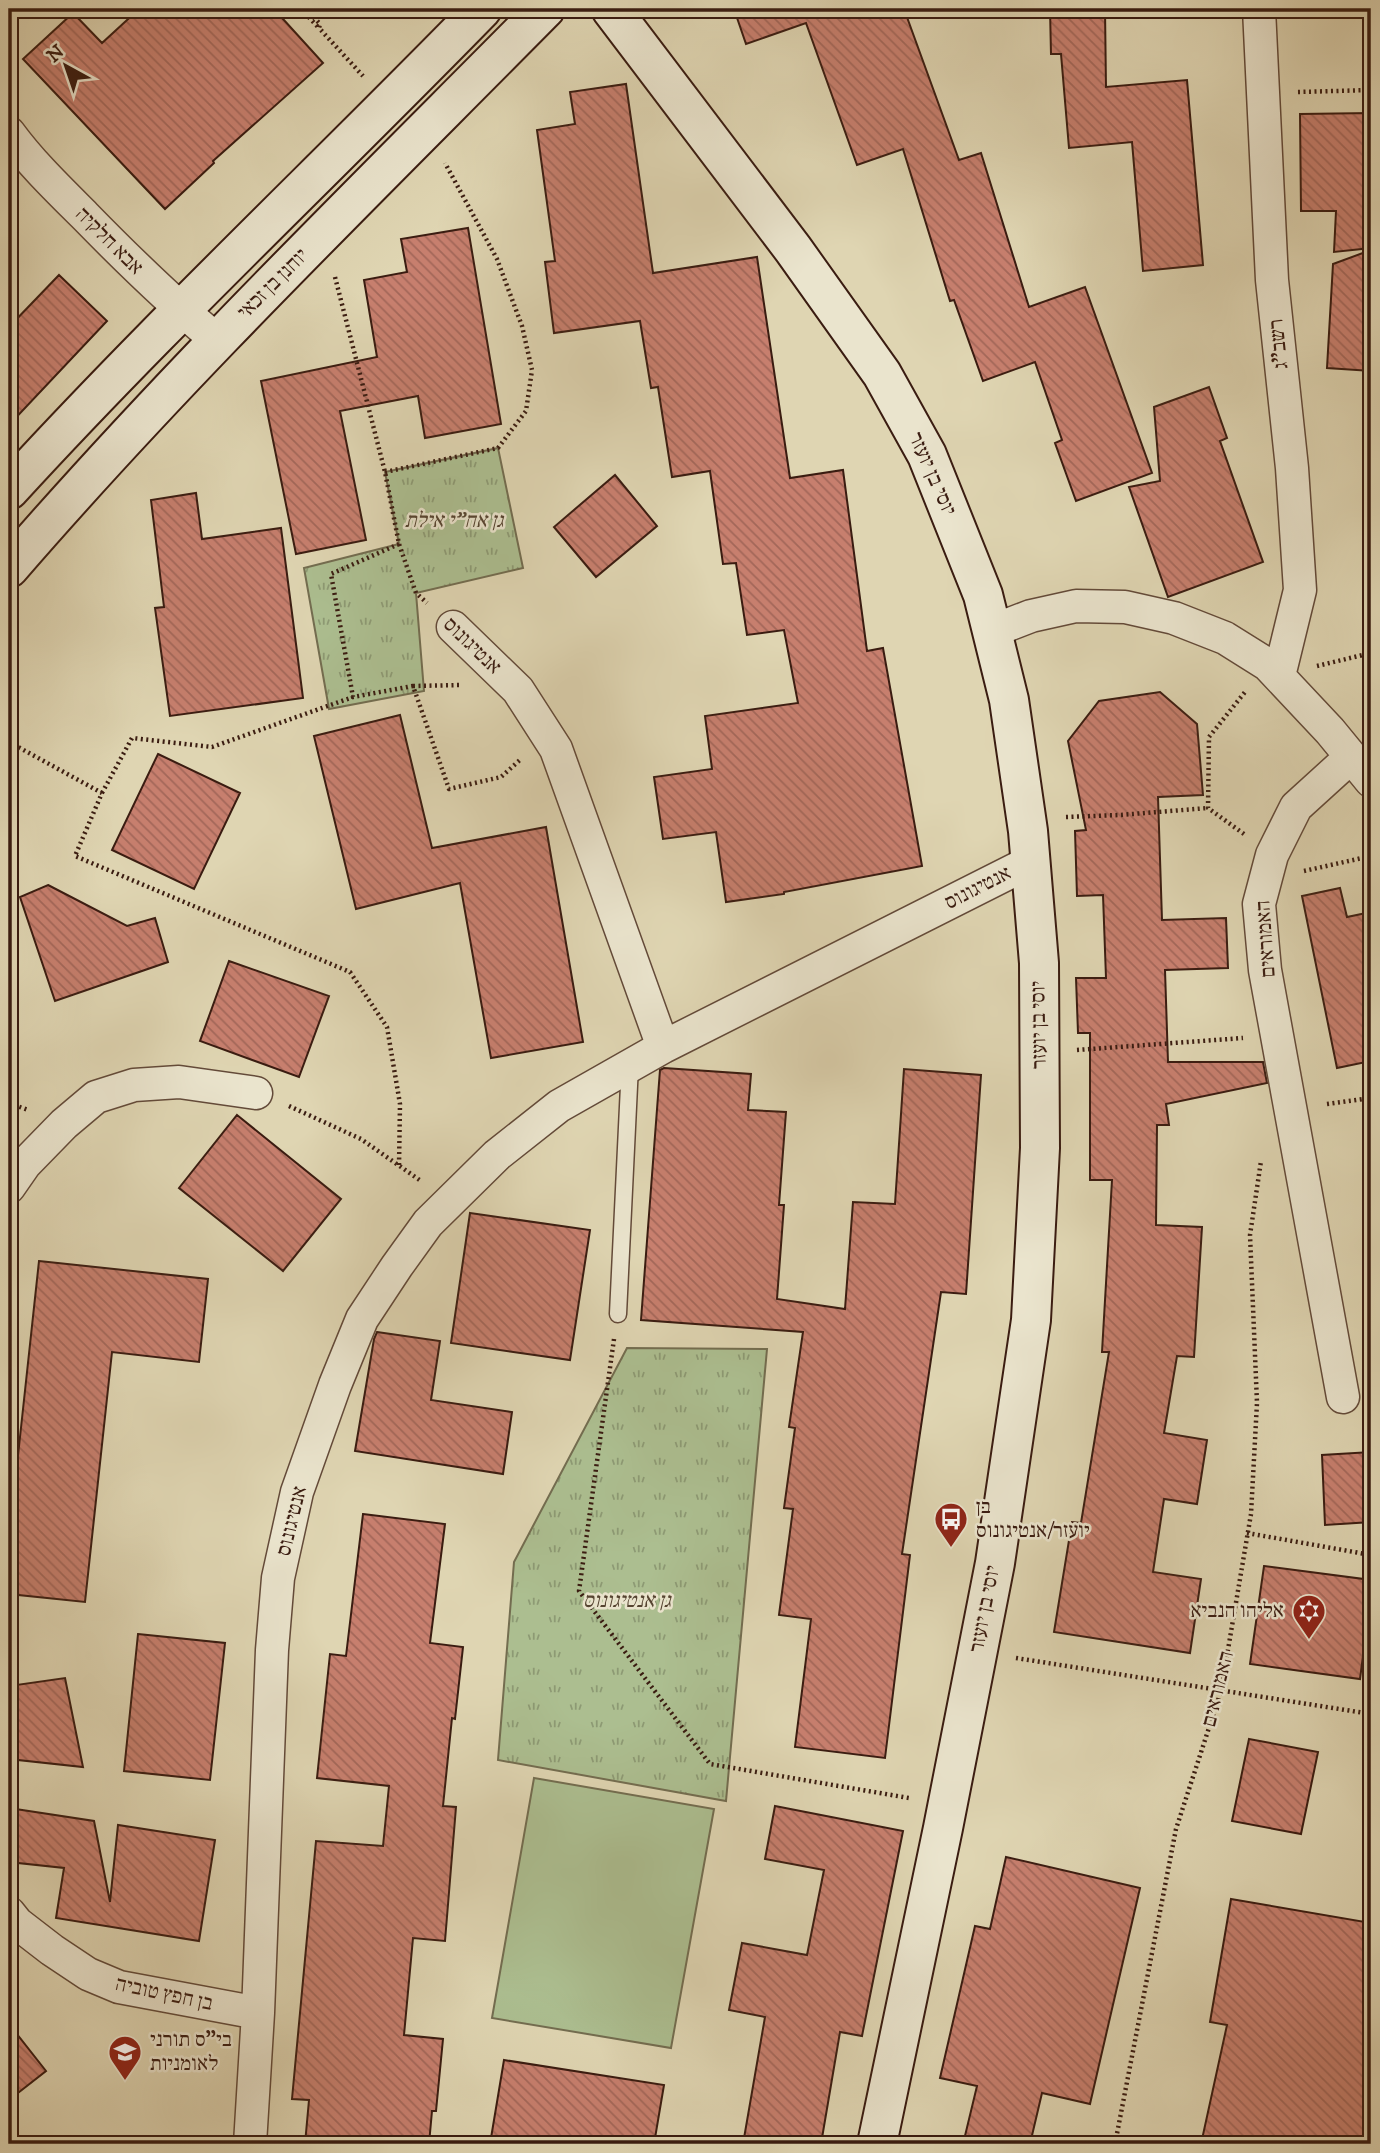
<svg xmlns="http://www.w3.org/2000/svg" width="1380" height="2153" font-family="'IM FELL DW Pica','Frank Ruhl Libre',serif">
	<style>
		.grass { fill: url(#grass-tufts); stroke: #736d50; stroke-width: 2 }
		.garden { fill: #acbe90; stroke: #736d50; stroke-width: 2 }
		.building { fill: url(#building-back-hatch); stroke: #3a1c11; stroke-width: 2 }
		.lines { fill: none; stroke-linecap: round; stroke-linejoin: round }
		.lane-casing { stroke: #634a39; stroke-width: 19 }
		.street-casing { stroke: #634a39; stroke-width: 35 }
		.secondary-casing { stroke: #3a1c11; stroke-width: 42 }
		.path { stroke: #3a1c11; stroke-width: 4.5; stroke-dasharray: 2 3.5; stroke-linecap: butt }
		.lane { stroke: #eae4cd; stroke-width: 16 }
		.street { stroke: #eae4cd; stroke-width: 32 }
		.secondary { stroke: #eae4cd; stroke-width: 38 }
		.labels { text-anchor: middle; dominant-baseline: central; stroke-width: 5; stroke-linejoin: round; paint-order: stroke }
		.street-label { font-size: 21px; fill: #3a1c11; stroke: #eae4cd }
		.park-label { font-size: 21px; font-style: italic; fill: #564431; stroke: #eae4cd }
		.poi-label { font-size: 21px; fill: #3a1c11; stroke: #eae4cd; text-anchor: start }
	</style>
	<defs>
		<pattern id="grass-tufts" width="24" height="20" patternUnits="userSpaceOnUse" patternTransform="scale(1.75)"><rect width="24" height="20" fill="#acbe90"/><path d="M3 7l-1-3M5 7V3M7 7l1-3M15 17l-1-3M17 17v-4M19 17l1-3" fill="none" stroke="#8d9a74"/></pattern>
		<pattern id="building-back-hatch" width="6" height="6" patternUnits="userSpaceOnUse" patternTransform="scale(1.75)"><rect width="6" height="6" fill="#c77f6e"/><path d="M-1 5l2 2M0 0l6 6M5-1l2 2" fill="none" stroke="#a36759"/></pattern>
	</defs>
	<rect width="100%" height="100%" fill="#dfd5b2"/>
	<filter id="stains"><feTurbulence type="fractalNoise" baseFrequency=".00286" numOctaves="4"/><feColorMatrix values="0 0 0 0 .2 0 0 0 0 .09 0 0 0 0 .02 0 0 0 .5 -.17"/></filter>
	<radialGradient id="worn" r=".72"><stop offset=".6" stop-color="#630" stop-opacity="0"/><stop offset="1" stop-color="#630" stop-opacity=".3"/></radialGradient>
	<path class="grass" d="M498 448 523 568 416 593 424 691 329 709 304 568 399 544 385 472Z
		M627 1348 767 1349 726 1801 498 1760 514 1562Z"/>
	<path class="garden" d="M534 1778 714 1809 671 2048 492 2018Z"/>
	<path class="building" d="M139 9H274L323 63 213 161 214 163 165 209 23 59 73 13 102 43Z
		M734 9H904L959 160 981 153 1029 307 1085 287 1152 473 1076 501 1055 443 1062 440 1035 362 983 381 954 300 950 301 903 149 857 165 806 23 746 44Z
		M1050 9H1105L1106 87 1187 80 1203 265 1143 271 1132 142 1069 148 1061 54H1051Z
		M626 84 653 273 757 257 790 478 843 470 867 651 883 648 922 866 784 892V894L726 902 716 832 663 839 654 777 712 769 705 716 798 703 784 630 747 635 736 563 723 564 710 471 672 477 658 387 651 388 640 321 554 333 545 262 555 261 537 130 575 124 570 92Z
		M1371 113V248L1334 252 1336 211H1301L1300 114Z
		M468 228 501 424 425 438 418 396 340 411 366 540 296 554 261 381 377 357 364 280 407 272 401 239Z
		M1371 250V371L1327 368 1333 264Z
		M59 275 107 321 9 425V327Z
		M1209 387 1227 438 1220 441 1263 562 1168 597 1129 487 1160 481 1154 407Z
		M615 475 657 526 596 577 554 527Z
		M196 493 202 539 281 528 303 698 170 716 155 608 164 607 151 500Z
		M1160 692 1197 724 1203 795 1158 797 1162 920 1226 918 1228 968 1165 970 1168 1062H1263L1267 1083 1166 1104 1169 1125H1157L1156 1225 1202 1227 1194 1357 1177 1356 1164 1433 1207 1440 1197 1504 1164 1499 1153 1572 1201 1579 1190 1653 1054 1632 1072 1522 1081 1523 1109 1352H1102L1112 1180H1090V1033H1078L1076 978H1106L1103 895 1077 896 1075 831 1086 830 1068 741 1099 701Z
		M400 715 432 848 546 827 583 1042 491 1058 460 883 356 909 314 736Z
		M158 754 240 793 194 889 112 850Z
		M48 885 127 926 155 918 168 962 55 1001 20 897Z
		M1340 888 1347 917 1371 912V1061L1337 1068 1302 896Z
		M229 961 329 996 299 1077 200 1041Z
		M664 1068 751 1074 748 1110 786 1112 779 1205H784L777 1299 845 1309 853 1202 895 1204 904 1069 981 1075 966 1294 941 1292 902 1554 910 1555 885 1758 795 1747 811 1619 779 1615 793 1509 784 1508 795 1428 789 1427 803 1332 641 1320 660 1070Z
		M237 1115 341 1199 283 1271 179 1188Z
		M470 1213 590 1230 570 1360 451 1343Z
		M39 1261 208 1279 199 1362 112 1352 85 1602 9 1594V1511H12Z
		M377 1332 440 1341 431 1400 512 1412 503 1474 355 1451 374 1339Z
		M1371 1452V1522L1325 1525 1322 1455Z
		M363 1514 445 1524 430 1643 463 1647 455 1719 452 1718 443 1806 456 1807 445 1941 413 1938 404 2035 443 2039 436 2111H432L429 2144H305L309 2100 292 2099 316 1841 383 1846 389 1786 317 1778 330 1654 346 1656Z
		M1264 1566 1371 1580V1595L1360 1679 1250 1664Z
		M138 1634 225 1643 210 1780 124 1771Z
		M65 1678 83 1767 9 1759V1686Z
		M1249 1739 1318 1752 1301 1834 1232 1821Z
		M775 1806 903 1831 862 2036 840 2032 821 2144H743L765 2017 729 2010 742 1943 807 1955 824 1870 765 1859Z
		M9 1808 94 1821 110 1902 118 1825 215 1840 199 1941 56 1918 64 1868 9 1862Z
		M1006 1857 1140 1888 1090 2104 1042 2093 1030 2144H980L964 2140 977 2086 940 2078 975 1926 990 1929Z
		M1231 1899 1371 1923V2144H1201L1227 2025 1210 2022Z
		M9 2024 46 2071 9 2100Z
		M504 2060 664 2085 654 2144H490Z"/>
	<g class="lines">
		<defs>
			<path id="lane" d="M618 1314 630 1065"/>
			<path id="street" d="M1259 9 1272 280 1292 468 1300 590 1279 676
				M9 133C31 163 58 189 85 216 128 260 171 302 218 341
				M453 627 518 690 556 749 663 1047
				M992 631 1031 616 1076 606 1125 607 1174 618 1225 638 1268 665 1330 731 1371 781
				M9 1187 25 1164 64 1124 96 1097 134 1085 179 1082 256 1093
				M1343 1397 1265 970 1259 904 1272 855 1296 807 1351 757
				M9 1913 17 1923 52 1950 88 1974 119 1987 258 2013
				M250 2144 258 2013 272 1650 278 1578 297 1492 335 1385 362 1319 397 1266 428 1223 497 1155 559 1106 663 1047 1030 862"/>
			<path id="secondary" d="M611 9 793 249 882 374 927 455 983 595 1009 700 1028 831 1039 963 1040 1148 1031 1320 995 1563 943 1828 877 2144
				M9 490C161 324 325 170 482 9
				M9 568C178 373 364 192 545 9"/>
		</defs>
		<use href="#lane" class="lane-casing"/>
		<use href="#street" class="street-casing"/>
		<use href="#secondary" class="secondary-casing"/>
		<path class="path" d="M301 9 319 28
			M306 9 320 24 319 28 363 76
			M1298 92 1371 90
			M335 277 385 472 399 544 416 593 427 603
			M385 472 498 448 526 411 532 370 522 326 497 259 445 163
			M399 544 331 574 353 697 413 686 449 789 501 777 521 759
			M1317 666 1371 653
			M413 686 461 685
			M9 742 102 793 75 856 350 972 387 1027 400 1104 399 1166
			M102 793 132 738 212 747 353 697
			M1066 817 1120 815 1208 808
			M1244 834 1208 808 1209 737 1245 692
			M1304 871 1371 856
			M1077 1050 1243 1038
			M9 1103 28 1110
			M1327 1104 1371 1098
			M289 1106 361 1139 421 1181
			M614 1339 579 1591 710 1764 909 1798
			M1247 1533 1371 1555
			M1016 1658 1371 1714
			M1115 2144 1176 1829 1221 1691 1251 1514 1257 1403 1250 1235 1261 1161"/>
		<use href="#lane" class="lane"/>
		<use href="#street" class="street"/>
		<use href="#secondary" class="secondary"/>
	</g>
	<defs>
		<symbol id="bus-pin" viewBox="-11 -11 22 30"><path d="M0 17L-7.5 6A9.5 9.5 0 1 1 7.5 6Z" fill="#8f2418" stroke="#eae4cd"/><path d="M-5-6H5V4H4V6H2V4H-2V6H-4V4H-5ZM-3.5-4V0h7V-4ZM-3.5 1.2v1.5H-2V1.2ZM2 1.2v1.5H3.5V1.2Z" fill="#fff"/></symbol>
		<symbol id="synagogue-pin" viewBox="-11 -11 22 30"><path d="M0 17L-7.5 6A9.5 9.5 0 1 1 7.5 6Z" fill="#8f2418" stroke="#eae4cd"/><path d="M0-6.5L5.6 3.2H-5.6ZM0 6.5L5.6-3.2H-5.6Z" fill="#fff"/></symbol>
		<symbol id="school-pin" viewBox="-11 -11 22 30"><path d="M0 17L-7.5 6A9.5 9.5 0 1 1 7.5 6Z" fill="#8f2418" stroke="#eae4cd"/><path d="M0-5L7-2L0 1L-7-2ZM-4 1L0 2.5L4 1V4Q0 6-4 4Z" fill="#fff"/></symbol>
	</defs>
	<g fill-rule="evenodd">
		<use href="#bus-pin" x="932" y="1500" width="38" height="52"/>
		<use href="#synagogue-pin" x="1290" y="1592" width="38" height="52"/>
		<use href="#school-pin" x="106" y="2033" width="38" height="52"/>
	</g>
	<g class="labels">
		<g class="street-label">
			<text transform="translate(109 241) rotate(45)">אבא חלקיה</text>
			<text transform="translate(273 284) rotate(-45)">יוחנן בן זכאי</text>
			<text transform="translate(1279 344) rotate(-96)">רשב"ג</text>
			<text transform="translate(932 474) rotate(66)">יוסי בן יועזר</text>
			<text transform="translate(472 646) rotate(44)">אנטיגונוס</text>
			<text transform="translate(978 888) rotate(-27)">אנטיגונוס</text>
			<text transform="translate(1266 939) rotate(-94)">האמוראים</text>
			<text transform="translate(1039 1025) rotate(-91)">יוסי בן יועזר</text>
			<text transform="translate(292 1521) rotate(-76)">אנטיגונוס</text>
			<text transform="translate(985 1609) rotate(-79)">יוסי בן יועזר</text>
			<text transform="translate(1218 1689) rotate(-76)">האמוראים</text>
			<text transform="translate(164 1994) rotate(12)">בן חפץ טוביה</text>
		</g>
		<g class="park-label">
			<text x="454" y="521">גן אח"י אילת</text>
			<text x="627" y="1601">גן אנטיגונוס</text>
		</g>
		<g class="poi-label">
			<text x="976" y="1507">בן<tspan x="976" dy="24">יועזר/אנטיגונוס</tspan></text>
			<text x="1284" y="1611" text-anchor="end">אליהו הנביא</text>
			<text x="150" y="2040">בי"ס תורני<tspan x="150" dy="24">לאומניות</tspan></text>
		</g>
	</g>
	<rect width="1380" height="2153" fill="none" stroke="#dfd5b2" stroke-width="35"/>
	<rect x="10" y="10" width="1359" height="2132" fill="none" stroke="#3a1c11" stroke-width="3.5"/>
	<rect x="18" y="18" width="1345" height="2118" fill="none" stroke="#3a1c11" stroke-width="2"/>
	<g transform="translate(66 66) rotate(320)" stroke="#eae4cd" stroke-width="5" paint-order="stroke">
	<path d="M0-5L12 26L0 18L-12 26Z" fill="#3a1c11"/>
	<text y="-10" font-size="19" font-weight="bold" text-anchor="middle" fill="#3a1c11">N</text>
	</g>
	<rect width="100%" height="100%" filter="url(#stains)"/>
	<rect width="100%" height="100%" fill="url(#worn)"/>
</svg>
